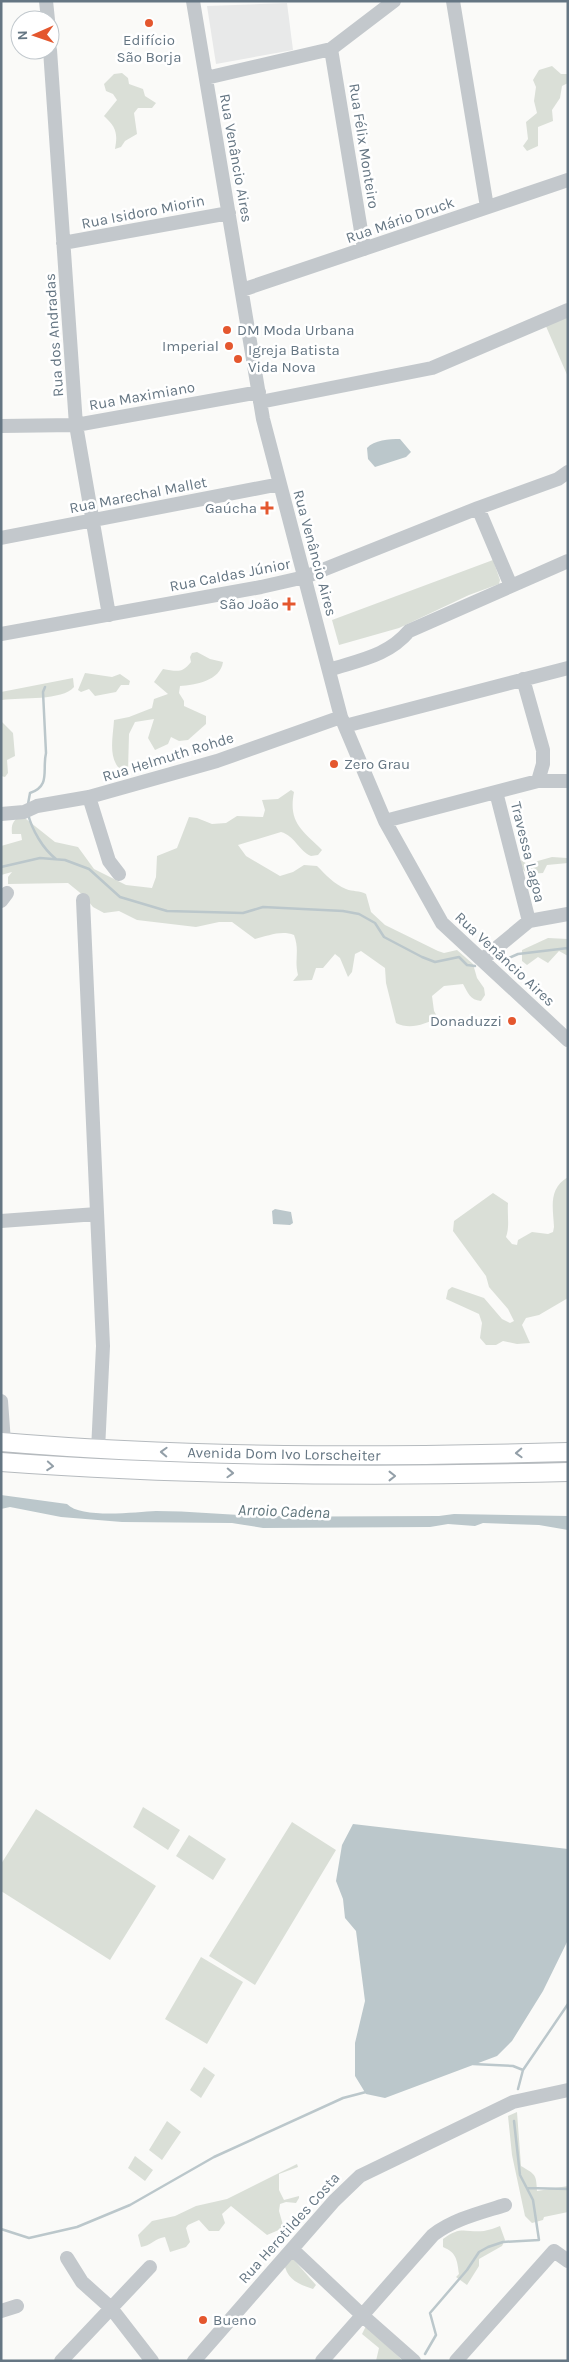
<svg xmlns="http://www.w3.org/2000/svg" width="569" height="2362" font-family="Karla,sans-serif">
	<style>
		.built { fill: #e8e9e9 }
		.green { fill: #dadfd7 }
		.water { fill: #bbc7cb }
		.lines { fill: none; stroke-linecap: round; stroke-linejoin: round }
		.stream { stroke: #bbc7cb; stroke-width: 2.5 }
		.major-casing { stroke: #b5babe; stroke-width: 20 }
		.minor { stroke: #c3c8cc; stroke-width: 14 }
		.major { stroke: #fff; stroke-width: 18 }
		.oneway { stroke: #939fa8 }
		.poi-dot { fill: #e4572e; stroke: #fff; stroke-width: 2 }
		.labels { text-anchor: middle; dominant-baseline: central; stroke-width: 5; stroke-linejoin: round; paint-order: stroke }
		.poi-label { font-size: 15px; fill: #657683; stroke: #fff; text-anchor: start }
		.street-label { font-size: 15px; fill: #657683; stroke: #fff }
		.water-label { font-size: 16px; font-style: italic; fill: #60757c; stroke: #fff }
	</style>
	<rect width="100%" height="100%" fill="#fafaf8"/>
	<path class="built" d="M287 3 293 50 216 64 207 6Z"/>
	<path class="green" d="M552 66 561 74H568V83L562 86 560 98 552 110 553 121 538 127V146L527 151 523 146 528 139 526 122 537 113 534 101 536 87 533 80 539 70Z
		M122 73 128 78 129 84 143 89 145 96 156 103 152 108H138L134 113 137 134 125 141 121 147 115 149C118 133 116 127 104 116L117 100 113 94 106 91 104 84 114 74Z
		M568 314V377L545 324Z
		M493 560 500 580 499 584 469 595 399 628 339 645 332 620Z
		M197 652 210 659 223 662C220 681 195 685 180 686L179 693 184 701V706L206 716V724L188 740 179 741 171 737 168 744 155 750 148 738 154 719 135 722 129 734 128 771 123 772C107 760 113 738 114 720L129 717 152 708 154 699 168 694 154 682 163 669C176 671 182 674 191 662L190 657 192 653Z
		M85 673 112 677 120 674 130 681 129 685H121L116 692 95 696 89 689 81 692 78 690Z
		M73 678 74 687C62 701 22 697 2 700L1 703V692Z
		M1 721 13 733 15 756 7 760 8 773 5 777 1 776Z
		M291 790 294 792C288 823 302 830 322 850L318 855 311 856C299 851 295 836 281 832L238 845 246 856 280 876 293 872 304 865 317 866C326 875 334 884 346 889 353 892 359 890 366 894L371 912 385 925 438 951 444 953 457 950 473 964 477 978 484 988 485 995 481 1001C470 1000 468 993 463 984L444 986 432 996 434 1011 438 1018C425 1024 410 1030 396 1023L386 983 385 968 361 951 355 954 352 972 348 977 340 958 335 954 323 968H316L312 980 293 981 298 975C294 959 300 951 294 935 281 930 268 936 255 939L232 922H219L196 927 137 920 119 911 104 913 93 907 84 896 68 883 8 884V877L12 872 1 875V846L22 840 21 834H12C11 824 13 821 21 815L55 842 78 847 94 869 126 885 152 888 156 877 157 856 177 848 189 817 197 818 212 824 226 823 237 816 263 817 265 810 262 800 278 799Z
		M552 857 567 858 568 863 547 865 543 873 527 874 521 867V860L527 864Z
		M548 938 568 939V956L559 951 548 963 538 957 527 965 522 961V950Z
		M568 1177V1298L539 1315 526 1318 522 1325 530 1343 517 1344 503 1341 496 1345H486L480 1338 482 1323 479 1314 446 1299 448 1290 452 1287 484 1298 502 1319 510 1323 514 1321 508 1309 489 1287 486 1276 453 1231 454 1221 493 1193 508 1203C507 1215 510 1226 506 1237L512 1244 517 1245 518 1240 532 1232 548 1234 553 1232 554 1227C553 1207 548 1189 568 1177Z
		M143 1807 180 1830 168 1850 133 1827Z
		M36 1809 156 1886 110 1960 1 1891V1864Z
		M292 1822 336 1850 255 1985 209 1956Z
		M189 1835 226 1859 213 1880 176 1856Z
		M201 1957 243 1982 207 2044 165 2019Z
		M204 2067 215 2075 201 2098 190 2090Z
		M517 2112 521 2166C536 2175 536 2174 537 2191L568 2186V2212L544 2217 543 2220 532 2223 525 2216 512 2155 508 2116Z
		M167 2121 181 2132 162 2160 149 2150Z
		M135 2156 153 2170 145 2181 128 2168Z
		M297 2164 298 2167 279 2174V2190L284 2200 299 2196V2198L296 2203 286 2202 280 2204 279 2211 283 2225 281 2229 267 2235 231 2206 222 2214 225 2223 219 2231H209L199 2220 188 2225 186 2228 190 2242 186 2247 170 2252 165 2237C156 2238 150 2246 141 2247L138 2235 152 2221 175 2216 196 2206 227 2199Z
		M500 2226 505 2240 502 2246 479 2259V2266L467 2285 456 2277 459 2274C457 2260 457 2253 443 2247V2239C461 2225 466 2233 484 2231 489 2230 495 2228 500 2226Z
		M289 2260H294L316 2285 313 2289C301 2285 289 2281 285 2267Z
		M366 2326 403 2361H376L379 2348 362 2334Z"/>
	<path class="water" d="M400 439 411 452 406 457 375 467 368 459 367 448C374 440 389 439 400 439Z
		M275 1209 291 1212 293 1223 290 1225 273 1224 272 1211Z
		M1 1495 67 1504C81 1519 136 1512 156 1511 192 1511 227 1515 263 1516 321 1517 380 1516 439 1516L454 1514 568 1516V1530L539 1525 483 1523 475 1526 448 1524 430 1527 263 1528 232 1523 122 1522 61 1517 10 1507 1 1509Z
		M353 1824 568 1849V1940L543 1991 512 2041 497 2056 385 2098 366 2094 355 2076V2043L365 2001 356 1931 345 1918 343 1899 336 1881 342 1845Z"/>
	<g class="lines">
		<path class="stream" d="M28 804 30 793C51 786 42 770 46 753L43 692 45 687
			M28 814C32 830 43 849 56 859
			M1 867 40 858 65 860 89 869 120 897 167 911 243 913 263 907 343 911 359 914 375 923 384 937 422 957 435 962 459 957 467 965 475 966
			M500 962 518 954 568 948
			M473 2064 513 2066 523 2070
			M518 2089 523 2070 568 2004
			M527 2188 568 2189
			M1 2229 29 2238 77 2227 130 2205 214 2157 343 2098 366 2092
			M425 2354 436 2335 430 2313 467 2270 479 2252 488 2247 503 2242 539 2240 533 2200 520 2175 514 2121"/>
		<defs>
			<path id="major" d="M1 1442C190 1458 379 1457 568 1452
				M1 1462C190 1476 379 1477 568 1472"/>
		</defs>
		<use href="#major" class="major-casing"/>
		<path class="minor" d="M46 1 48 20
			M193 1 263 419 341 717 385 821 442 923 568 1040
			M453 1 487 207
			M331 49 364 249
			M50 50 76 425 109 615
			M206 78 331 49 394 1
			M63 243 229 213
			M242 290 568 180
			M260 402 432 368 568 310
			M1 426 76 425 259 392
			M478 508 511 586
			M1 538 280 484
			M1 634 261 587 305 577 478 508 558 479 568 472
			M329 670C359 660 388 656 409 631L568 561
			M523 679 543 750V764L538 781
			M345 726 568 668
			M496 792 529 921
			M89 797 109 861 119 874
			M1 814 24 812 37 806 89 797 217 761 341 717
			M385 821 538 781H568
			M83 900 103 1346 98 1450
			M1 901 7 893
			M482 960 529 921 568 914
			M1 1221 97 1214
			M1 1401 4 1442
			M292 2249 363 2316 414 2361
			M67 2258 82 2282 111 2308 152 2361
			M1 2311 17 2306
			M61 2361 150 2267
			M194 2361 334 2201 360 2176 513 2102 568 2090
			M322 2361 433 2235C454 2219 480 2213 505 2205
			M456 2361 554 2251 568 2261"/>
		<use href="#major" class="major"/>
	</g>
	<defs><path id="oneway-chevron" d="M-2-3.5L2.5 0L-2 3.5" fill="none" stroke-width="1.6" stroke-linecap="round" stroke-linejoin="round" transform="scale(1.25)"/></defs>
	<g class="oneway">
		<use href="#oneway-chevron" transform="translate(164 1452) rotate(-178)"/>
		<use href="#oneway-chevron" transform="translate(519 1453) rotate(178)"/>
		<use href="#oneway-chevron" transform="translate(50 1466) rotate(4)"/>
		<use href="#oneway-chevron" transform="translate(230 1473) rotate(2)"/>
		<use href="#oneway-chevron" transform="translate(392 1476)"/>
	</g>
	<g class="poi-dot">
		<circle cx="149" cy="23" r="5"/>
		<circle cx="227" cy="330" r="5"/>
		<circle cx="229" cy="346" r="5"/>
		<circle cx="238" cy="359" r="5"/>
		<path d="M264.5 500.5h5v5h5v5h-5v5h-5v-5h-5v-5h5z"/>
		<path d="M286.5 596.5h5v5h5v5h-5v5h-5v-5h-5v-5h5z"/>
		<circle cx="334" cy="764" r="5"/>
		<circle cx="512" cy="1021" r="5"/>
		<circle cx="203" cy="2320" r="5"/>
	</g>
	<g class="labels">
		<g class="poi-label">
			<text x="149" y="40" text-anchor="middle">Edifício<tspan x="149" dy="17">São Borja</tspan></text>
			<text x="237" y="330">DM Moda Urbana</text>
			<text x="219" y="346" text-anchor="end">Imperial</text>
			<text x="248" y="350">Igreja Batista<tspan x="248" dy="17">Vida Nova</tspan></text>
			<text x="257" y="508" text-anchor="end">Gaúcha</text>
			<text x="279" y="604" text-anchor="end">São João</text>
			<text x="344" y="764">Zero Grau</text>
			<text x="502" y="1021" text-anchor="end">Donaduzzi</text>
			<text x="213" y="2320">Bueno</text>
		</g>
		<g class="street-label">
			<text transform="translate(364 146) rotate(81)">Rua Félix Monteiro</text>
			<text transform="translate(236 158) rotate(80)">Rua Venâncio Aires</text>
			<text transform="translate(143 212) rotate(-11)">Rua Isidoro Miorin</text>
			<text transform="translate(400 220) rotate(-19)">Rua Mário Druck</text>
			<text transform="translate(54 335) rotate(-94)">Rua dos Andradas</text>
			<text transform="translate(142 396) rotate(-10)">Rua Maximiano</text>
			<text transform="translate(138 495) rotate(-11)">Rua Marechal Mallet</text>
			<text transform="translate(315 553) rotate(75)">Rua Venâncio Aires</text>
			<text transform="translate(230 575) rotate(-11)">Rua Caldas Júnior</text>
			<text transform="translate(168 757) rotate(-17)">Rua Helmuth Rohde</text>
			<text transform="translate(528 852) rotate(76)">Travessa Lagoa</text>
			<text transform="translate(505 959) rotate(43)">Rua Venâncio Aires</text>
			<text transform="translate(284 1454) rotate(1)">Avenida Dom Ivo Lorscheiter</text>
			<text transform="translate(289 2228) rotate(-48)">Rua Herotildes Costa</text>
		</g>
		<g class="water-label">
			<text transform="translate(284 1511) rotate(2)">Arroio Cadena</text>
		</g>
	</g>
	<rect width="569" height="2362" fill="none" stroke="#657683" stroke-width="5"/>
	<g transform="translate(35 35) rotate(268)"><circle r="24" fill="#ffffff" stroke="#c1c8cd"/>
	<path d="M0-4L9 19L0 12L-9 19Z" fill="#e4572e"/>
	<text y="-8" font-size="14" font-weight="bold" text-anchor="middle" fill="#657683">N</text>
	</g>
</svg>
